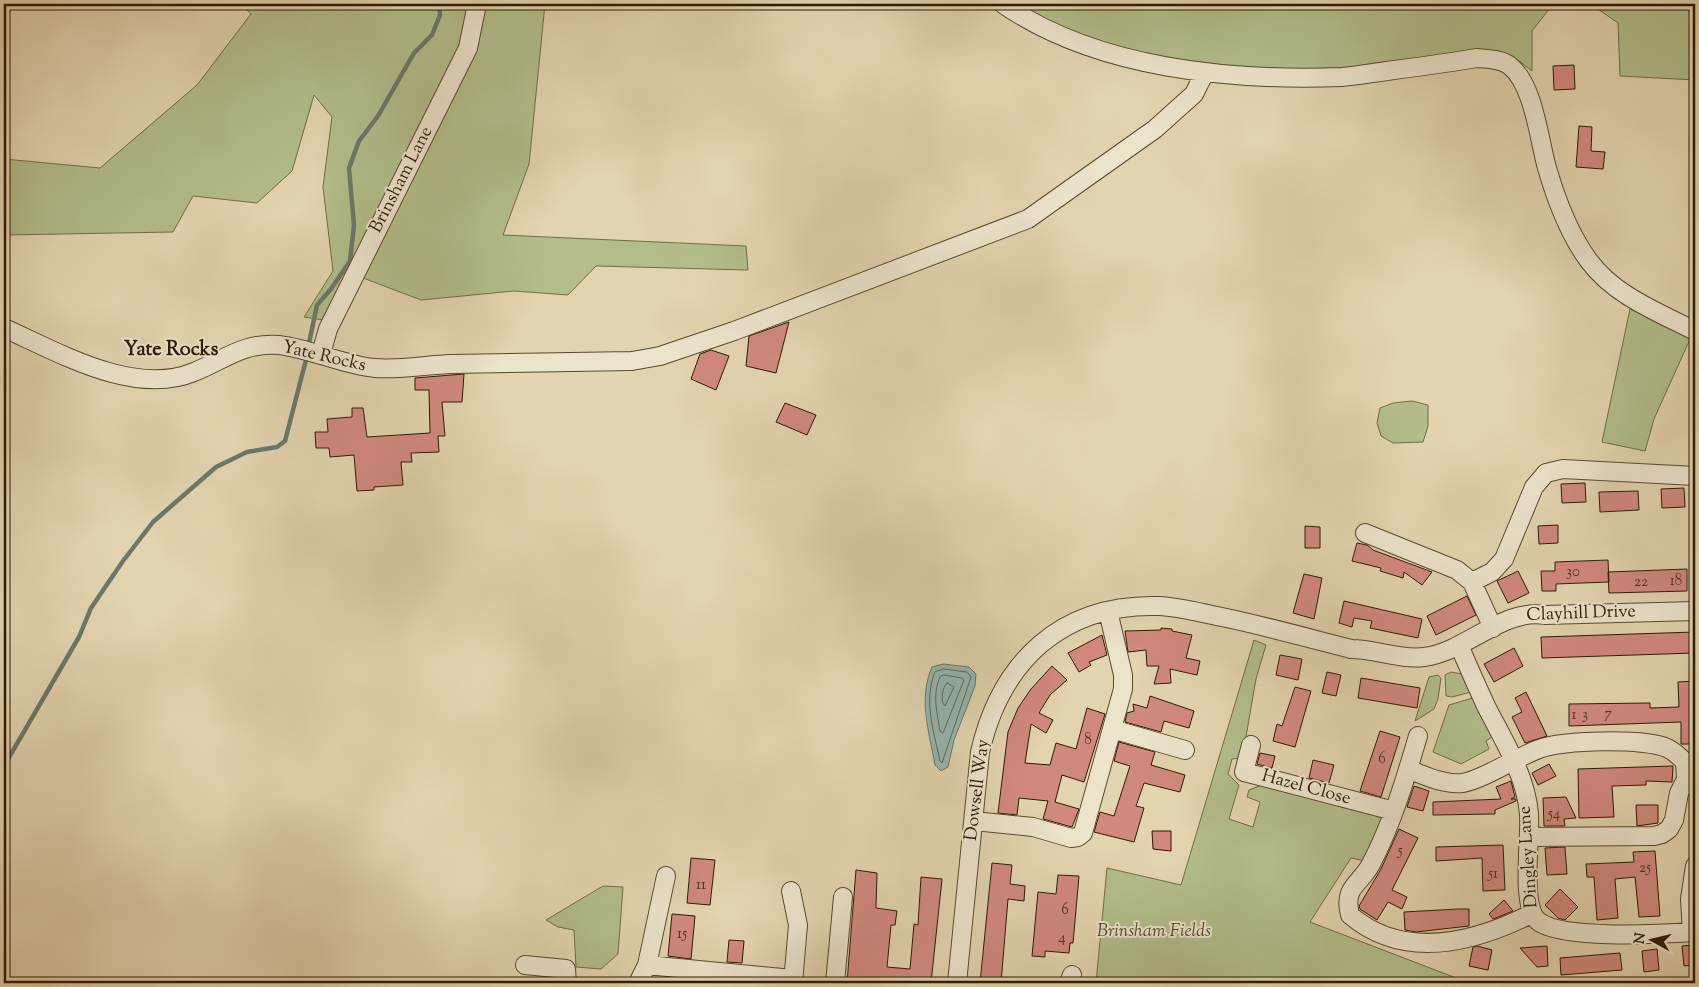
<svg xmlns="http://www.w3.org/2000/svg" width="1699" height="987" font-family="'Sorts Mill Goudy',serif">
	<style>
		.green { fill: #b2bd8b; stroke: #6f6c46 }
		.water { fill: #95b7b0; stroke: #6b786a }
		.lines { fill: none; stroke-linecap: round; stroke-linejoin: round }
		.shore { stroke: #606859; stroke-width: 1 }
		.stream { stroke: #6b786a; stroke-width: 4.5 }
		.building { fill: #d1897e; stroke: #2c1a02 }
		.street-casing { stroke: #5a482d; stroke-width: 20 }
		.street { stroke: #ece3cb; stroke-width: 18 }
		.labels { text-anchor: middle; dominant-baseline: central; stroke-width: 4; stroke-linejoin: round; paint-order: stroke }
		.number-label { font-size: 15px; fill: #553621 }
		.street-label { font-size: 18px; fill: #2c1a02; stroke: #ece3cb }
		.park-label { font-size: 18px; font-style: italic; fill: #544b2b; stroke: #ece3cb }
		.quarter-label { font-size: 20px; font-weight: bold; fill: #2c1a02; stroke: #ece3cb }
	</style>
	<rect width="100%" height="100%" fill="#e2d4af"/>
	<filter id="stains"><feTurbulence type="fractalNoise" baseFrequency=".004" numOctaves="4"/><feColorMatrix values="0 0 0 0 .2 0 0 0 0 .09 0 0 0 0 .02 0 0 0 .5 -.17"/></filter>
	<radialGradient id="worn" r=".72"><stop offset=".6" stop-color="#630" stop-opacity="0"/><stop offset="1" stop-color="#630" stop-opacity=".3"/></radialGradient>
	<path class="green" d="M241 4H545L529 164 503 235 746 246 748 270 596 266 568 295 514 291 421 300 350 273 323 320 304 317 333 271 323 187 332 117 314 95 292 171 257 203 193 196 173 232 4 235V159L100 168 197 85 251 14Z
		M1015 4H1695V80L1620 76 1618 23 1595 7 1550 8 1532 31V71C1527 67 1520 61 1514 58 1473 44 1391 67 1345 69 1249 74 1095 60 1015 4Z
		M1630 309 1691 337 1654 419 1645 451 1602 442Z
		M1412 401 1428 405V426L1423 442 1393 443 1381 436 1377 423 1380 408 1393 403Z
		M1254 640 1266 645 1256 679 1243 754 1240 758 1232 759 1228 774 1239 785 1229 819 1253 827 1260 802 1247 797 1249 790 1262 785 1377 815 1382 819 1365 861 1351 858 1310 922 1464 981V983H1096L1107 868 1181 885Z
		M1451 672 1462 674 1471 692 1452 697 1446 696 1445 675Z
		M1438 675 1441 678 1438 699 1434 709 1415 721 1429 677Z
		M1473 698 1492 737 1486 741 1489 749 1461 764 1433 752 1449 705Z
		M603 886 623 887 618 954 601 969 576 967 574 930 558 927 546 920Z"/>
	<path class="water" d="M943 664 969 667 976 674 975 686 954 740 948 767 941 771 935 765C929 731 918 699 932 667Z"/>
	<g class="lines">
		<path class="shore" d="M944 669 967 672 971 677 942 763 940 761C934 732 923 701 935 672Z
			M944 675 962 678 964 680 943 733 940 731C937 712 932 695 940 677Z
			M947 683 954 687 945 706C940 701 942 688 947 683Z"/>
		<path class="stream" d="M308 348 317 305 331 289 350 261 354 225 349 168 359 141 378 116 414 53 432 35 440 15 439 4
			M4 766 79 637 91 608 123 561 153 522 216 467 247 452 277 447 285 441 307 356"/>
	</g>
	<path class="building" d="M1574 65 1575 89 1554 90 1553 66Z
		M1579 126 1592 127 1591 151 1605 152 1603 169 1576 167Z
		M789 322 776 373 746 366 749 336Z
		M711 350 729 356 716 390 691 379 700 354Z
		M464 374 462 402H442L445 436H438L439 452 411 453 412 462H401L403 485 374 487V490L357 491 354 455 330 457 329 448H316L315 432H328L327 419 352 417V408H363L367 437 430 433 429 390H415V378Z
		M785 403 816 415 807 435 776 422Z
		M1585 483 1586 502 1562 503 1561 484Z
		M1684 488 1685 507 1662 508 1661 489Z
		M1638 491 1639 510 1600 512 1599 492Z
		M1558 525V543L1539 544 1538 526Z
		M1305 526 1320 527V548H1305Z
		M1357 543 1367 545 1373 550 1432 572 1422 585 1404 572 1403 578 1380 571 1381 568 1352 561Z
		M1608 560 1609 582 1556 584V591H1542L1541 571H1555V562Z
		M1687 569V591L1609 593 1608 572Z
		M1518 571 1529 593 1508 603 1497 581Z
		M1304 574 1322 578 1314 619 1293 613Z
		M1467 596 1476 615 1436 635 1427 616Z
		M1344 601 1422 619 1418 638 1370 628 1372 621 1354 618 1352 627 1339 623Z
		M1161 628 1172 629V631L1192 635 1186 658 1200 661 1197 675 1170 669 1171 683 1154 684 1159 666H1147L1146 650 1128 652 1125 631 1161 630Z
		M1695 632V653L1542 658 1541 637Z
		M1102 635 1107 655 1089 662 1091 665 1079 672 1068 653Z
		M1514 648 1523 666 1494 682 1484 664Z
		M1280 655 1302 659 1298 680 1276 675Z
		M1052 666 1067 680 1050 695 1039 713 1053 720 1046 733 1031 724 1025 763 1050 765 1056 743 1076 749 1087 708 1105 714 1084 782 1062 775 1055 802 1079 809 1072 827 1043 819 1048 801 1019 798 1017 815 998 813 1008 732 1018 708 1031 689Z
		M1327 672 1341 675 1336 696 1322 693Z
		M1361 678 1420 688 1417 708 1358 698Z
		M1695 681V744H1681V722L1569 726V704L1650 703V708L1679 707 1678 682Z
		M1295 687 1311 691 1295 747 1273 741 1277 724 1282 726Z
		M1526 692 1547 736 1525 743 1512 717 1522 712 1515 698Z
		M1150 696 1194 711 1189 728 1164 721 1161 732 1125 722 1127 713 1134 711 1133 704 1147 708Z
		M1380 731 1400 737 1381 797 1360 791Z
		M1119 742 1155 752 1151 765 1185 775 1180 792 1144 783 1136 806 1144 808 1134 842 1094 832 1100 812 1114 816 1130 766 1114 761Z
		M1260 753 1275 756 1272 768 1257 764Z
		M1313 760 1334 765 1329 783 1309 778Z
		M1549 764 1556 776 1538 785 1532 773Z
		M1673 766 1672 782 1646 781V785L1612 786 1614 817 1579 818 1578 769Z
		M1511 781 1515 797 1511 799H1516V801L1495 810V814L1433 815V802L1501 799 1496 787Z
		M1414 786 1429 791 1423 811 1407 807Z
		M1566 797 1576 818 1564 819 1565 826H1544L1543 798Z
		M1636 805H1658V823L1637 826Z
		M1399 829 1418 838 1392 890 1407 897 1402 909 1388 902 1377 920 1360 909 1359 906 1381 869Z
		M1152 831H1171V851L1153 849Z
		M1503 845 1505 890 1483 891 1482 858 1436 861V847Z
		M1565 847 1567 874 1547 875 1545 848Z
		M1655 851 1660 916 1639 917 1635 877 1615 879 1618 918 1597 920 1594 877H1587L1586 864 1634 862 1633 852Z
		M691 858 715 860 710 905 687 903Z
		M992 863 1012 865 1010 884 1025 886 1024 901 1008 899 1001 983H980Z
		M856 870 877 873 876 908 897 911 895 925H891L887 967 910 969 914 924 918 925 921 877 942 879 931 983 866 979V983H847Z
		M1058 875 1079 876 1073 943H1070L1069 953 1045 951V957L1032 956 1038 892 1056 894Z
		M1560 889 1578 907 1565 920 1558 918 1545 905Z
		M1504 900 1513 911 1493 919 1489 914Z
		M1458 909H1469V926L1416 932 1405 930 1404 912Z
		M672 914 695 916 691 959 668 956Z
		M729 940 744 941 742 963 727 962Z
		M1695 945V965L1684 966 1682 946Z
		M1477 946 1492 950 1488 970 1469 966 1473 947Z
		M1547 946 1548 966 1537 967 1520 948Z
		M1657 949 1659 970 1644 972 1642 951Z
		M1620 953 1622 970 1561 975 1560 958Z"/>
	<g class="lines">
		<defs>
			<path id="street" d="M1003 4C1097 69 1231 81 1342 77 1357 76 1372 73 1387 71 1417 67 1447 63 1477 58 1488 59 1502 59 1510 66 1534 85 1539 140 1547 168 1556 199 1569 234 1589 261 1615 296 1658 312 1695 331
				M4 328C58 352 134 397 194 372 224 360 244 342 279 345 312 349 343 365 375 368 400 370 426 365 451 364 511 363 572 362 632 361L660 356 734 331 1028 219 1155 129 1194 94 1205 72
				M321 354 328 329 468 48 477 4
				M1365 533 1457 570 1472 582 1493 628
				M1472 582 1492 572 1504 559 1534 487 1546 473 1563 469 1695 476
				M1459 645C1468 666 1477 687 1487 708 1504 741 1526 776 1529 814 1531 838 1520 906 1538 921 1561 940 1663 934 1695 932
				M1112 729 1185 750
				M1418 736C1405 780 1392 824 1371 864 1360 885 1343 886 1350 915 1404 961 1473 943 1531 914
				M1251 745 1244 772 1394 811
				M1408 769C1425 776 1444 785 1463 783 1484 779 1517 757 1539 749 1561 740 1646 738 1667 748 1674 751 1680 757 1685 762L1686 779 1679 793 1674 820 1669 829 1662 834 1654 836 1529 837
				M974 821 1033 827 1071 838 1078 837 1083 833 1123 689V675L1108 611
				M791 891 798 925 793 983
				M1692 932 1690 899 1695 866
				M525 965 566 969 567 983
				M647 965 793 979
				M638 983 647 965 666 876
				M835 983 843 897
				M957 983 980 752C1001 661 1062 603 1159 606 1180 607 1201 613 1222 617 1265 626 1308 638 1351 649 1376 649 1399 660 1424 657 1466 652 1502 608 1545 615L1695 611
				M1069 983 1072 975"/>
		</defs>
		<use href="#street" class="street-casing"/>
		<use href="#street" class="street"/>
	</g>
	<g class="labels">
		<g class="number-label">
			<text x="1573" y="572">30</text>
			<text x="1676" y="581">18</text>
			<text x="1641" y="582">22</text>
			<text x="1608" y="714">7</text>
			<text x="1574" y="715">1</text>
			<text x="1585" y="715">3</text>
			<text x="1088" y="740">8</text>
			<text x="1382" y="759">6</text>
			<text x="1554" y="814">54</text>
			<text x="1400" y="851">5</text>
			<text x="1645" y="868">25</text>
			<text x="1493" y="874">51</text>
			<text x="701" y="885">11</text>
			<text x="1065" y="910">6</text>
			<text x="682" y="934">15</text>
			<text x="1062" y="938">4</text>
		</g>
		<g class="street-label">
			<text transform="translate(402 180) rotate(-63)">Brinsham Lane</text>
			<text transform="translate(324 357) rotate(13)">Yate Rocks</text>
			<text transform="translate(1581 614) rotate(-2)">Clayhill Drive</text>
			<text transform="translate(1306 788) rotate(15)">Hazel Close</text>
			<text transform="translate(978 790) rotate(-83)">Dowsell Way</text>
			<text transform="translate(1529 857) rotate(-94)">Dingley Lane</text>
		</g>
		<g class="park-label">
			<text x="1154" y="932">Brinsham Fields</text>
		</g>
		<g class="quarter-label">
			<text x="171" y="350">Yate Rocks</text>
		</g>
	</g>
	<rect width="1699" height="987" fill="none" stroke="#e2d4af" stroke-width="20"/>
	<rect x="5" y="5" width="1689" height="977" fill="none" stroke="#2c1a02" stroke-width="2.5"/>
	<rect x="10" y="10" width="1679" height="967" fill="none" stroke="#2c1a02"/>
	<g transform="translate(1652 940) rotate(278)" stroke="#ece3cb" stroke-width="4" paint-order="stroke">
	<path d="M0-4L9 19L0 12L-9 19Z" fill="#2c1a02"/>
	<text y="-8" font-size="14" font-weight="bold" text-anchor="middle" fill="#2c1a02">N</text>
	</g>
	<rect width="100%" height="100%" filter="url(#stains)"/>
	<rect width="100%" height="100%" fill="url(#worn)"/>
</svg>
